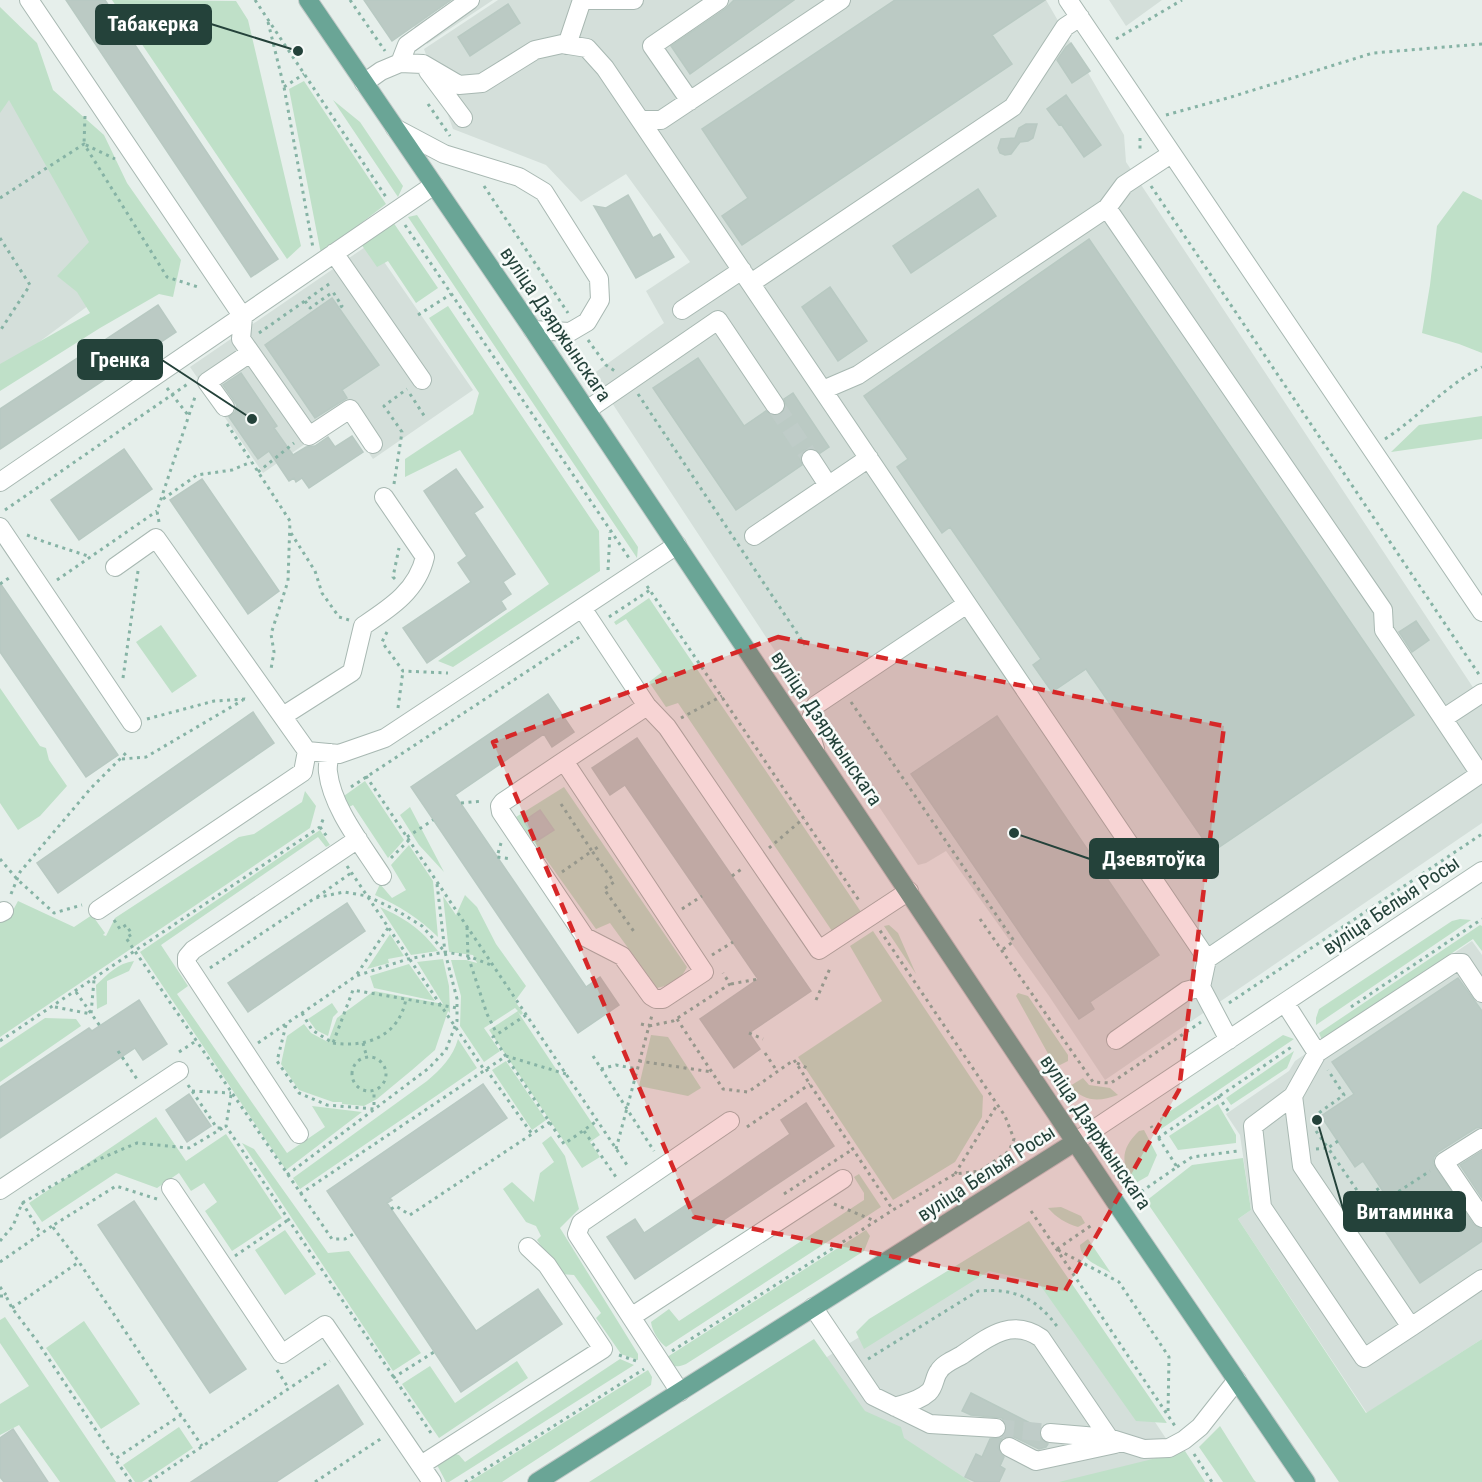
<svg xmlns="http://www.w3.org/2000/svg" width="1482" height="1482" font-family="'Roboto Condensed',sans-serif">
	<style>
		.built { fill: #d4dfda }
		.green { fill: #bfe0c8 }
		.building { fill: #bbcac4; stroke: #b8c9c2; stroke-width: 1.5 }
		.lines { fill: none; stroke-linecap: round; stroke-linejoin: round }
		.minor-tunnel { stroke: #bfccc8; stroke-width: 18; stroke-dasharray: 18 9; stroke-linecap: butt }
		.minor-casing { stroke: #a8b8b2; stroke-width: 20 }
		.major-casing { stroke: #c2cac8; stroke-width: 20 }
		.path { stroke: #86b3a5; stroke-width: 3; stroke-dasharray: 3 4.5; stroke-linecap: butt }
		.minor { stroke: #fff; stroke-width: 18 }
		.major { stroke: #6aa596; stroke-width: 18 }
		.marked { fill: #d62828; fill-opacity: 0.2; stroke: #d62828; stroke-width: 4.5; stroke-dasharray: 12 8; stroke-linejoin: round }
		.labels { text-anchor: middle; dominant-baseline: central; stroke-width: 5; stroke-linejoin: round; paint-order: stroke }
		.street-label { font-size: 20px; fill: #24423a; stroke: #f7fbf9 }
		.leader { fill: none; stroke: #24423a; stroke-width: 2 }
		.callout-dot { fill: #24423a; stroke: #f7fbf9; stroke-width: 2 }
		.callout { fill: #24423a; stroke: #24423a; stroke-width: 2 }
		.callout-label { font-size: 21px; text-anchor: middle; font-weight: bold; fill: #fff }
	</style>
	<rect width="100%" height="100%" fill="#e6efeb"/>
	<path class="built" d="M454 0H493L427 44 414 26Z
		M498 0H1046L1124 135 1126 162 1482 701V823L1105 1080 1049 996 946 851 926 863 918 865 787 669 593 374 664 323 646 291 690 262 626 174 581 202 546 165 453 129 424 49Z
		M1109 0H1162L1126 26Z
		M0 66 135 271 0 371Z
		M371 243 473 390 373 459 344 417 263 473 190 367Z
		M1472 941 1482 955V1339L1367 1413 1238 1219 1251 1210 1240 1135 1226 1114 1289 1071 1295 1061Z
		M1029 1233 1181 1461 1129 1482H911L809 1368Z"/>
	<path class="green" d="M112 0 236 1 248 20 301 246 287 259Z
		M0 7 37 43 53 90 104 135 127 183 181 260 173 297 159 294 100 328 0 391V364L90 313 77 292 57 276 89 242 9 100 0 113Z
		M304 81 386 204 321 254 289 89Z
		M333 100 360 122 403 186 398 197Z
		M1463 191 1482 200V353L1459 344 1422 333 1430 285 1437 226Z
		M417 215 638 547 637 558 408 217Z
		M393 222 438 288 416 303 388 261 377 267 361 244Z
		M448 306 599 531 600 571 453 667 438 661 549 584 460 450 405 477V459L473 414 479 393 429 318Z
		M1482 416V439L1391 452 1419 425Z
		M649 598 861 912 832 931 678 703 666 707 649 682 662 672 626 619 616 625 614 622Z
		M161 625 197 676 172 693 136 642Z
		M0 688 40 746 46 748 49 760 67 786 40 816 18 830 0 803Z
		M365 781 404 840 388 858 353 805 347 808 341 798Z
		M564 787 687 967C681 980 671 985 657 988L610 923 596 929 516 817Z
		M305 791 316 806 310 828 0 1037V921L11 914 18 901 74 927 92 915 105 933 103 935 106 936 115 918 239 837 254 834 302 802Z
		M410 807 444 872 419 845 400 815Z
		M320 830 330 845 326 847 318 837 161 945 188 986 177 994 287 1153 325 1127 312 1106 362 1112 286 1170 140 952Z
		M409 845 433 881 438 937C419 918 399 906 375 895L380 884 392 898 406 890 391 865Z
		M465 895 477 907 496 944 526 986 515 1001 523 1013 521 1015 518 1012 600 1135 590 1142 600 1157 582 1168 489 1030 518 1011 515 1008 484 1028 500 1051 484 1062 460 1026 461 996 451 960H466L477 963 473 955 449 952 443 896 456 915Z
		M380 907C406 919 420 928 438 951L411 955Z
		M1460 919 1471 920 1316 1025V1018L1319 1009 1452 921Z
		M889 925 898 933 916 974 884 926Z
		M1480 925 1482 926V951L1473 939 1322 1040 1319 1033Z
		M873 931 983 1096 982 1117 955 1162 893 1200 798 1057 882 1001 850 946Z
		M390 934 404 956 388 959 389 963 367 969Z
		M443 959 449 986 450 1013 448 1011 435 1050 412 1070 377 1099 364 1106 342 1104V1102H333L299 1090 281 1064 287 1036 304 1024 311 1033 328 1042 337 1018 374 991 443 1004 417 962Z
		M134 961 129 971 107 981V1004L97 1009 96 985C108 974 118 963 134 961Z
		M409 964 435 1001 374 988 370 976Z
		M1018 993 1028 996 1068 1055V1061L1060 1065 1056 1064 1051 1059 1016 996Z
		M332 1003 338 1012 333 1017 328 1036 316 1030 308 1019Z
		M45 1018 76 1019 81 1026 0 1082V1048Z
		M651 1035 668 1037 701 1088 688 1096 639 1086Z
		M1283 1035 1294 1039 1161 1129 1160 1118Z
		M458 1039 477 1068 300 1189 293 1178 427 1081C441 1069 453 1057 458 1039Z
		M1294 1051 1287 1068 1231 1105 1226 1098Z
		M506 1061 546 1120 532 1130 492 1070Z
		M1083 1078 1089 1085 1110 1088 1118 1095C1099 1102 1084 1102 1070 1086Z
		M1218 1104 1236 1135V1143L1178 1150 1169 1136Z
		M156 1117 186 1161 226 1134 282 1218 232 1251 205 1211 217 1202 204 1183 191 1191 179 1173 157 1188 116 1173 42 1222 29 1203Z
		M1144 1130 1157 1155 1148 1176 1134 1184C1120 1163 1121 1148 1139 1131Z
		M551 1136 565 1156 579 1209 560 1228 638 1354V1360L621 1354 596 1318 601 1313 574 1275 560 1274 537 1240 541 1236 536 1226 526 1222 503 1189 512 1182 534 1202 540 1173 554 1162 542 1143Z
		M242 1143 254 1149 328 1253 349 1251 421 1353 393 1371Z
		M1243 1158 1251 1210 1238 1219 1366 1413 1482 1339V1482H1339L1146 1201 1192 1165Z
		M859 1174 881 1207 666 1347C659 1342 652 1331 651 1322L669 1309 679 1321 864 1200V1193L854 1177Z
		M1061 1207 1081 1216 1085 1223 1078 1227C1065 1223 1057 1218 1048 1208Z
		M1029 1221 1167 1423 1136 1421 1038 1282 989 1271 864 1349 856 1332 869 1319Z
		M285 1230 316 1274 285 1295 255 1250Z
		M866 1230 870 1236 864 1251 686 1364C676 1368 672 1367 664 1359Z
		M1088 1239 1111 1273C1100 1266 1080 1260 1080 1245Z
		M5 1317 116 1482H60L19 1425 0 1435V1404L29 1386 0 1343V1320Z
		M84 1321 140 1404 101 1429 46 1348Z
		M814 1339 865 1411 901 1427 904 1438 971 1482H589Z
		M620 1359 634 1365 449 1482H446L437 1465 452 1453 459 1455 465 1462Z
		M517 1361 528 1378 439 1438 402 1384 430 1366 455 1403Z
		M648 1370 652 1377 651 1385 502 1482H469Z
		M1220 1426 1254 1480 1256 1482H1223L1199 1447Z
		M179 1427 193 1448 142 1482H135L123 1465Z
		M1185 1451 1205 1482H1059Z"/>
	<path class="building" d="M66 0H105L278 259 251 277Z
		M364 0H451L392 41Z
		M734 0H794L690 74 671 46 725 9Z
		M895 0H1045L992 35 1012 64 742 245 722 216 748 198 702 129Z
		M508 4 520 23 470 56 458 37Z
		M1071 43 1090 71 1072 83 1057 60 1066 47Z
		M1066 95 1101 145 1084 157 1061 124 1059 125 1047 109Z
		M1026 124H1037L1033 138 1028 141 1020 142 1011 154 1005 155 1000 153 998 148 1001 139 1015 138 1019 128Z
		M978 189 996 216 911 273 893 246Z
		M628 195 653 238 660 234 674 257 636 278 594 206 606 208Z
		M1089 239 1414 715 1212 852 1086 669 1052 692 1033 665 1041 659 950 527 942 533 897 467 908 459 864 396Z
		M830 287 867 341 838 361 802 307Z
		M332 298 379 365 342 390 347 398 315 418 265 345Z
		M158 305 176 332 0 449V409Z
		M698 358 744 426 766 411 775 416 782 414 786 405 784 399 793 393 829 447 820 453 811 448 804 450 800 459 802 465 736 510 653 388Z
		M241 373 277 426 274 428 293 455 306 447 315 446 328 437 335 447 352 436 363 452 309 488 302 478 296 482 294 478 289 481 269 451 258 459 229 417 235 412 237 405 223 385Z
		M124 449 152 489 79 540 51 500Z
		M456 469 483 507 474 513 515 574 503 582 511 594 501 601 506 609 427 663 403 628 471 582 458 563 467 556 424 491Z
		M202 479 279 591 248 614 170 500Z
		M0 583 118 755 86 777 0 652Z
		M1416 621 1429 640 1412 652 1399 632Z
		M548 694 574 732 552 747 544 734 455 795 586 987 600 977 619 1005 578 1033 411 787Z
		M253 712 274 743 58 893 37 863Z
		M997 716 1159 955 1090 1002 1094 1009 1079 1019 911 774Z
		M637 738 811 991 749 1033 760 1049 734 1068 700 1019 758 979 625 785 610 795 592 768Z
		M540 810 554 830 537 841 524 821Z
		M347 903 365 931 248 1012 228 983Z
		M1458 978 1482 1011V1127L1476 1128 1438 1152 1434 1157 1433 1163 1473 1224 1482 1229V1241L1420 1283 1377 1219 1394 1208 1363 1161 1355 1167 1321 1116 1354 1094 1332 1062Z
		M139 1000 167 1044 143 1060 135 1048 0 1138V1087L89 1028 92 1031Z
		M483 1084 507 1118 390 1198 392 1200 387 1203 476 1331 538 1289 562 1324 461 1392 327 1191Z
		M189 1094 211 1126 187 1142 166 1110Z
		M806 1103 834 1146 635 1279 607 1237 635 1219 644 1233 716 1185 790 1134 781 1120Z
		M1482 1151V1198L1460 1165Z
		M134 1201 246 1369 210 1393 98 1225Z
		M338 1385 363 1424 335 1443 276 1482H191Z
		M971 1393 1040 1428V1437L1048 1444 1046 1447 1039 1449 1014 1437 1008 1436 1002 1438 998 1448 1004 1457 1000 1466 1005 1469 999 1482H976L965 1477 976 1454 982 1457 990 1439 1002 1438 1007 1429 1006 1424 1002 1418 971 1415 962 1411Z
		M13 1429 48 1482H4L0 1477V1438Z"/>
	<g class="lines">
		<path class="minor-tunnel" d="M775 405 811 459
			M996 1428 1050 1433"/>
		<defs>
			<path id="minor" d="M29 0 243 317 241 339 309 436 350 409 373 444
				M1068 0 1482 612
				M567 45 582 0H634
				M400 63 407 45 470 0
				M428 71 463 118
				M364 83 381 71 400 63 423 64 459 85 482 83 535 50 562 44 587 48 605 68 1207 959 1201 987 1229 1040
				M690 101 652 46 719 0
				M640 120H661L841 0
				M395 128 444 154 519 177 544 192 599 279 600 300 587 322 570 332 533 330
				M1107 208 1383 610 1384 630 1480 774 1207 959
				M334 253 422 380
				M751 283 1013 107 1065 27 1080 17
				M682 310 742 270
				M823 390 858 375 1107 208 1124 185 1171 154
				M225 407 207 382 250 353
				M587 410 718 320 775 405
				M811 459 828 485
				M0 482 434 185
				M0 527 132 723
				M754 536 869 458
				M115 567 156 538 307 751 339 754 385 738 677 545
				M582 608 647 706 667 727 819 950 909 891
				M283 716 352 672 363 626C390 608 417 591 425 557L384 497
				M1444 718 1482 693
				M815 749 808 726 816 705 967 604
				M330 753C329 759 327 766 328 772 332 808 363 846 382 876
				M564 761 503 802 500 806 501 812 585 937 622 956 651 996 656 999H663L704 972 564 761 647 706
				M98 910 303 772 307 751
				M0 913 4 911
				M1285 1003 1317 1053
				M1116 1040 1186 991 1201 987
				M1293 1096 1302 1166 1411 1327 1364 1358 1262 1207 1253 1126 1293 1096 1317 1053 1454 963H1462L1482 993
				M299 1134 187 964V957L193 950 358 839
				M1482 1138 1444 1162 1482 1218
				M1075 1142 1482 871
				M171 1188 282 1354 325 1325 432 1482
				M0 1190 179 1071
				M813 1307 873 1396 930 1424 996 1428
				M631 1317 843 1179
				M1411 1327 1482 1279
				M680 1392 577 1234 581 1223 730 1121
				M895 1407C907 1403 919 1401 929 1392 935 1386 934 1377 939 1371 943 1364 955 1359 962 1355 987 1338 1011 1317 1041 1338L1109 1438
				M1050 1433 1109 1438 1144 1449 1169 1448 1184 1440 1200 1427 1237 1380
				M1009 1447 1036 1461 1115 1444
				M421 1465 603 1349 547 1265 528 1247"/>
			<path id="major" d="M308 0 533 330 1116 1203 1306 1482
				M537 1482 1075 1142"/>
		</defs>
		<use href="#minor" class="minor-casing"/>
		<use href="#major" class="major-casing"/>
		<path class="path" d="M255 0 386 197
			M350 0 385 51
			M268 22 284 87 313 248
			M1116 39 1182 0
			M284 87 304 74
			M428 104 450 136
			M1166 115 1231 97 1373 53 1482 44
			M85 116 84 144 115 159
			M1140 138V152
			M484 186 568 313
			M1151 186 1480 676
			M0 198 84 144 167 277 201 288
			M405 225 629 558
			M0 238 30 285 0 331
			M305 301 310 308 333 292 342 306 339 308
			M418 315 451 294
			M259 333 332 282
			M588 340 606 365 615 371
			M167 388 188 415
			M410 394 425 417
			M638 394 805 645
			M227 424 290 521 288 581 271 634 274 652 271 669
			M1385 439C1419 417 1446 385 1482 367
			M258 472 294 443
			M394 484 402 432 384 406 407 389
			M163 499 197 475 232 470 251 462
			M5 510 189 383
			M159 522 157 511 195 397
			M291 533 315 571 322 593 339 617 349 620
			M27 535 45 542 91 557
			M608 570 610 532
			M395 579 393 577 399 548
			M57 580 157 511
			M0 584 12 576
			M647 586 860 902
			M609 617 650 590
			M387 632 382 642 403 671 448 673
			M123 678 138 571
			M851 702 1014 941 1002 950
			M398 708 403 671
			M681 718 722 696
			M147 719 214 701 245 699 249 700
			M122 759 146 757 243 700
			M366 776 629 1168
			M351 787 581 636
			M461 803 483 801
			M561 804 592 851 601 845
			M320 827 328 838
			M407 837 433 820
			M501 843 497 857 512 859
			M769 848 804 818
			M391 858 409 840
			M0 859 17 879 54 913 82 905
			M347 866 485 1071
			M562 872 592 851 614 882 604 889 635 933
			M732 876 743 868
			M437 884 445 952 468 956 491 965
			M11 894 20 872 91 788 129 750
			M317 897 351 873
			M682 909 702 896
			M980 919 1093 1082 1111 1083 1201 1022
			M114 920 120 929 126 925 132 934 126 938 332 1239H345L355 1233
			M467 927 468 956 487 1014 497 1034
			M712 955 733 942
			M210 968 315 898 344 892 367 896 396 910 422 926 445 952 457 999V1021L446 1050 429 1068 287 1175
			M357 974 388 928
			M731 984 758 979
			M76 992 100 1026
			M816 1000 831 966
			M1229 1003 1482 834
			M55 1007 91 1014 94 980
			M1351 1007 1482 919
			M302 1013 312 1030 333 1043 353 990 457 1008
			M526 1015 493 1037 564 1144 597 1121
			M677 1019 723 1089 748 1092 794 1060 893 1210
			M641 1024 649 1026 652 1015
			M286 1025 277 1061 299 1093 327 1105 374 1109V1090
			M749 1033 763 1039
			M0 1041 320 827 324 817
			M258 1043 356 976 408 959 445 952
			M333 1043C367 1048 399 1036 406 999
			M363 1043 367 1058
			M118 1051 137 1079
			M179 1052 196 1041
			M765 1053 777 1071
			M593 1056 654 1151
			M352 1074a17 17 0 1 1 34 0a17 17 0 1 1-34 0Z
			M639 1061 712 1072
			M797 1063 809 1069
			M486 1069 532 1134
			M601 1069 616 1065 637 1069
			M188 1085 217 1128H221
			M192 1091 231 1093
			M231 1095 226 1126 433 1436
			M1218 1096 1229 1112
			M1313 1117 1344 1095 1328 1070
			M747 1127 810 1084
			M584 1131 616 1177
			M1316 1131 1328 1148 1338 1141
			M1158 1138 1293 1046
			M616 1149 649 1026 673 1021 730 984 723 973
			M1316 1149 1328 1148 1363 1199 1381 1187
			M1177 1167 1192 1157 1238 1151
			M955 1174 997 1105
			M300 1194 506 1056 566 1074
			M784 1194 853 1149
			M1371 1194 1378 1205 1430 1171
			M1135 1196 1177 1167 1151 1126
			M157 1199 116 1186 52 1226 79 1262 181 1415
			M22 1202 41 1234
			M834 1204 875 1221
			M1378 1205 1384 1214
			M391 1209 396 1206 410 1215 550 1122
			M1031 1211 1175 1426
			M0 1241 13 1226 22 1203 97 1160 137 1143 189 1148 226 1126
			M1057 1249 1092 1225
			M1058 1250 1119 1282 1169 1357 1168 1413
			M235 1256 288 1220
			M0 1262 52 1226
			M0 1287 6 1295
			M0 1296H6L12 1308 37 1341 115 1459
			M12 1308 79 1262
			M672 1351 893 1210 955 1174 980 1171 1009 1151 1014 1139 1005 1116 879 929
			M619 1355 639 1362
			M868 1359 978 1291C1015 1288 1037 1298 1059 1329
			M277 1370 289 1389
			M393 1378 434 1352
			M1194 1454 1212 1482
			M131 1482 115 1459 181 1415 202 1446
			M149 1482 330 1361
			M315 1482 382 1438
			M465 1482 644 1369"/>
		<use href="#minor" class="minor"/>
		<use href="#major" class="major"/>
	</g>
	<path class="marked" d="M778 637 1224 726 1179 1090 1065 1291 694 1217 493 742Z"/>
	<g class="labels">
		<g class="street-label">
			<text transform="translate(556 324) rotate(56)">вуліца Дзяржынскага</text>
			<text transform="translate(827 728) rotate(56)">вуліца Дзяржынскага</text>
			<text transform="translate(1391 905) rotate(-34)">вуліца Белыя Росы</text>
			<text transform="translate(1096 1132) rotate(56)">вуліца Дзяржынскага</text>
			<text transform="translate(986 1173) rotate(-33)">вуліца Белыя Росы</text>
		</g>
	</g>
	<path class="leader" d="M298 51L211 24M252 419L162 360M1014 833L1090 859M1317 1120L1344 1212"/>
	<g class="callout-dot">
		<circle cx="298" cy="51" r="6"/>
		<circle cx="252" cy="419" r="6"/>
		<circle cx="1014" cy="833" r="6"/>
		<circle cx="1317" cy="1120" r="6"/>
	</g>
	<g class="callout">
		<rect x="96" y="5" width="115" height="39" rx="6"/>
		<rect x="78" y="340" width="84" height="39" rx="6"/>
		<rect x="1090" y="839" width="128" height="39" rx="6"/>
		<rect x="1344" y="1192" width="121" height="39" rx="6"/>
	</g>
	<g class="callout-label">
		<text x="153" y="31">Табакерка</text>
		<text x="120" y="367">Гренка</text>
		<text x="1154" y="866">Дзевятоўка</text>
		<text x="1405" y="1219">Витаминка</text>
	</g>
</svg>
